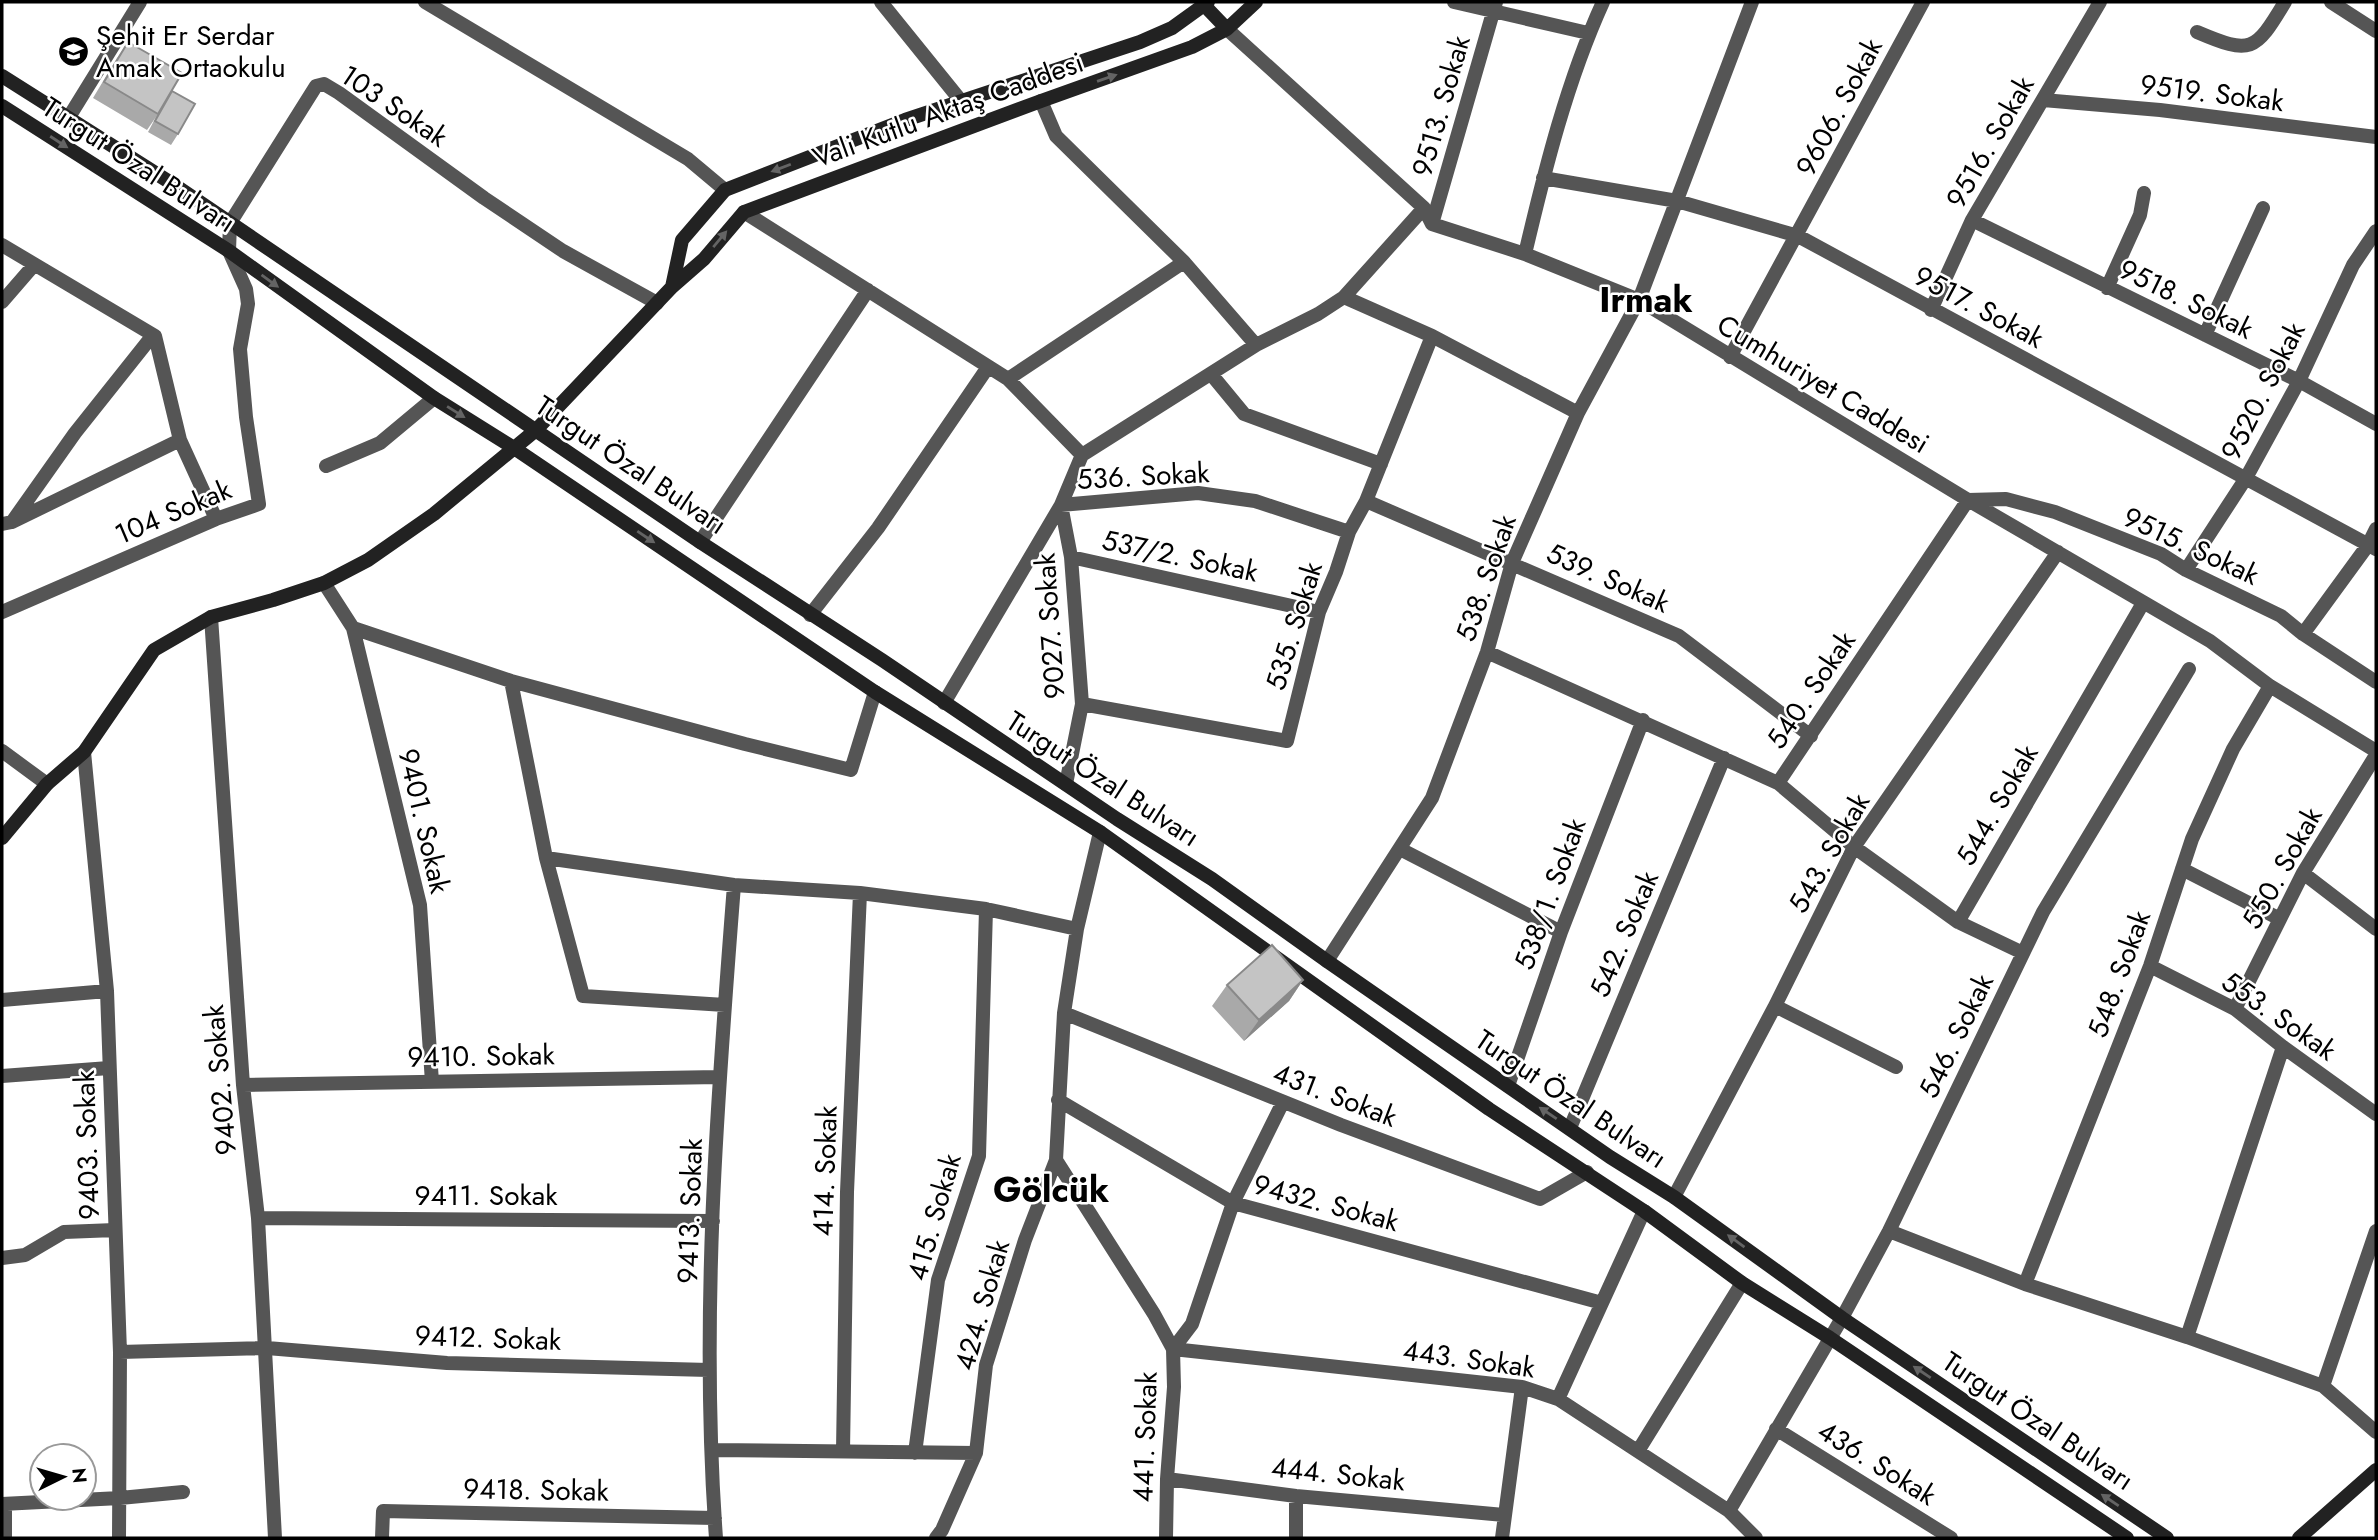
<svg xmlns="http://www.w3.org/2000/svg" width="2378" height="1540" font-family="Jost,sans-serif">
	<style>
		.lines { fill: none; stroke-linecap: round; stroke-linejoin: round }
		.street { stroke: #555; stroke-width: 14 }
		.secondary { stroke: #222; stroke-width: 14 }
		.wall { fill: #a9a9a9 }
		.shaded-wall { fill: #898989 }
		.building { fill: #c4c4c4; stroke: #898989; stroke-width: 2 }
		.oneway { fill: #646464 }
		.labels { text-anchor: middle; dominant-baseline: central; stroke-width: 5; stroke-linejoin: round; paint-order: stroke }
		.poi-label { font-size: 28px; fill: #000; stroke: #fff; text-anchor: start }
		.street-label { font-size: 28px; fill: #000; stroke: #fff }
		.district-label { font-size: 35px; font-weight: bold; fill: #000; stroke: #fff }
	</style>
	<rect width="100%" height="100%" fill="#fff"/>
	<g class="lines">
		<path class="street" d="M425 2 688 159 725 190
			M881 2 961 101
			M1454 2 1588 33
			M2331 2 2376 31
			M1227 29 1424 208 1432 224 1525 254 1639 300 1968 500 2210 641 2270 686 2376 751
			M2197 32C2251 55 2255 52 2285 2
			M2043 100 2160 110 2376 137
			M1041 101 1056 136 1184 262 1256 345
			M69 117 140 2
			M1543 178 1677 201 1798 236 2376 549
			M744 212 1008 379 1082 455 1061 505 944 703
			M1972 220 2299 381 2376 424
			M1432 224 1496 2
			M2 245 155 336 180 440 216 519
			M1525 254C1545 169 1567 81 1603 2
			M2107 288 2140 215 2144 193
			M1344 297 1432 336 1578 413
			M2 302 34 265
			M1931 310 1972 220 2100 2
			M2205 335 2263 208
			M1730 357 1923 2
			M1211 374 1244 414 1381 464
			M1008 379 1184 262
			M1082 455 1256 345 1318 314 1344 297 1424 208
			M326 466 380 443 434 398
			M1366 501 1679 636 1811 736
			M12 522 75 433 153 335
			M2 524 12 522 180 440
			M700 542 868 290
			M1071 557 1319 612
			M2186 570 2246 478 2299 381 2353 265 2376 231
			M324 583 353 628 420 905 432 1082
			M2 612 216 519 259 504 246 417 240 349 248 304 246 289 229 251 230 223 316 86 324 84 339 93 484 198 563 251 657 303
			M810 615 878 528 988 367
			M211 617 243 1085 258 1218 275 1538
			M353 628 511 681 745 744 851 770 875 692
			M2303 634 2368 545 2376 529
			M1487 652 1778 783 1854 847 1958 922 2143 603
			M511 681 546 858 734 885 860 893 986 909 1077 929
			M1082 704 1287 741 1319 612 1336 572 1349 532 1366 501 1432 336
			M2 751 47 784
			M84 752 107 991 120 1352 119 1538
			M1778 783 1968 500 2006 499 2055 512 2161 554 2186 570 2281 616 2303 634 2376 682
			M1066 784 1082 704 1071 557 1061 505 1198 493 1255 501 1349 532
			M1400 849 1561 932
			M546 858 583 996 725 1005
			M2182 869 2280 919
			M2303 873 2376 929
			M1958 922 2023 953
			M1327 961 1432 798 1487 652 1512 563 1578 413 1639 300 1752 2
			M2150 966 2235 1009 2283 1047 2376 1114
			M2 1000 107 991
			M1775 1006 1896 1067
			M2235 1009 2303 873 2376 755
			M1064 1013 1341 1125 1540 1199 1587 1172
			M2 1076 109 1068
			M243 1085 719 1077
			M1508 1086 1561 932 1643 720
			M1058 1100 1233 1203 1602 1303
			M1570 1128 1724 758
			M1056 1160 1154 1314 1173 1349 1174 1387 1167 1479 1166 1538
			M1674 1197 1775 1006 1854 847 2058 552
			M258 1218 713 1221
			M1889 1231 2025 1284 2187 1337 2323 1386
			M2376 1231 2323 1386 2376 1432
			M2 1258 25 1255 64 1232 115 1230
			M2025 1284 2150 966 2192 839 2233 749 2270 686
			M2187 1337 2283 1047
			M1173 1349 1522 1387 1558 1399 1729 1511 1756 1538
			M1173 1349 1192 1324 1233 1203 1283 1102
			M120 1352 267 1348 447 1363 709 1370
			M1558 1399 1644 1211
			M1776 1429 1951 1538
			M712 1450 976 1453
			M843 1451 847 1192 860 893
			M1638 1451 1742 1283
			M915 1453 938 1280 979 1156 986 909
			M1167 1479 1296 1496 1504 1515
			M1296 1496V1538
			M2 1504 120 1498 183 1492
			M1729 1511 1842 1318 1889 1231 2043 912 2189 669
			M5 1538V1504
			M382 1538 383 1511 715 1518
			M716 1538C700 1321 717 1102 734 885
			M936 1538 942 1530 976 1453 986 1365 1025 1240 1056 1160 1064 1013 1077 929 1100 832
			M1502 1538 1522 1387"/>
		<path class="secondary" d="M1204 5 1227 29
			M2 76 179 188 700 542 882 660 1117 819 1212 879 1327 961 1610 1157 1674 1197 1842 1318 2167 1538
			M2 106 229 251 434 398 514 448 875 692 1100 832 1489 1109 1644 1211 1742 1283 1830 1338 2127 1538
			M672 287 682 240 725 190 905 120 1140 42 1172 28 1208 2
			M2 838 47 784 84 752 154 650 211 617 273 600 324 583 368 560 434 514 536 430 672 287 704 259 744 212 1041 101 1192 47 1227 29 1256 2
			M2299 1538 2376 1470"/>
	</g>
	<path class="wall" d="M128 42 170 93 178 134 171 145 148 132 156 117 147 130 93 98 117 58Z
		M1303 980 1289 1001 1244 1041 1212 1006 1227 985Z"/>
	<path class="shaded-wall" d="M1303 980 1289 1001 1244 1041 1259 1020Z"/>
	<path class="building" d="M128 42 182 73 158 114 104 82Z
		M172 91 195 104 178 134 155 121Z
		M1272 945 1303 980 1259 1020 1227 985Z"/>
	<defs><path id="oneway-solid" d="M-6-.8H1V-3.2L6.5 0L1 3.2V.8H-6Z" transform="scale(1.75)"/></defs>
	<g class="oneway">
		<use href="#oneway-solid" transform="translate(1107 78) rotate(-19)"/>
		<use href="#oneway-solid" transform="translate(59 142) rotate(33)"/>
		<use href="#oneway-solid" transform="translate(781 168) rotate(159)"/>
		<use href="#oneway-solid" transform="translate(720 239) rotate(-50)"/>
		<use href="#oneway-solid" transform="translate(270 281) rotate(36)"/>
		<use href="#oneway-solid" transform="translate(456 412) rotate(32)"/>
		<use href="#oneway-solid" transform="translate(646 537) rotate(34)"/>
		<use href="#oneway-solid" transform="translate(1548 1113) rotate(-146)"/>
		<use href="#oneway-solid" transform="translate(1736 1241) rotate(-144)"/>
		<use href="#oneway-solid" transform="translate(1922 1372) rotate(-146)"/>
		<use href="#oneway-solid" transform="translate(2110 1500) rotate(-146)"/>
	</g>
	<defs>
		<symbol id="school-disc" viewBox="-11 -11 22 22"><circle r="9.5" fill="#000" stroke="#fff"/><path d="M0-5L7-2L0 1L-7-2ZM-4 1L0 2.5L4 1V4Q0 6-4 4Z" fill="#fff"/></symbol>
	</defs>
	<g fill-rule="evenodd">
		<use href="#school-disc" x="56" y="34" width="35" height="35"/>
	</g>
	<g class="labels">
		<g class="poi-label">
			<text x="96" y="35">Şehit Er Serdar<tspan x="96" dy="32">Amak Ortaokulu</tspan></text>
		</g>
		<g class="street-label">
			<text transform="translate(2212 93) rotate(7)">9519. Sokak</text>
			<text transform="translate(394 106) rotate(34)">103 Sokak</text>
			<text transform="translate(1441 106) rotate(-74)">9513. Sokak</text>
			<text transform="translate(1839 107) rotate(-62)">9606. Sokak</text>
			<text transform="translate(948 110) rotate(-20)">Vali Kutlu Aktaş Caddesi</text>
			<text transform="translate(1990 142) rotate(-60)">9516. Sokak</text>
			<text transform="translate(139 165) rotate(33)">Turgut Özal Bulvarı</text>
			<text transform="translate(2186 299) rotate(26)">9518. Sokak</text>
			<text transform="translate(1979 307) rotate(28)">9517. Sokak</text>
			<text transform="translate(1823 384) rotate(31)">Cumhuriyet Caddesi</text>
			<text transform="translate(2263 391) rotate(-63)">9520. Sokak</text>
			<text transform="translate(631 465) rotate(34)">Turgut Özal Bulvarı</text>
			<text transform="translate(1143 476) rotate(-3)">536. Sokak</text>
			<text transform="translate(173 512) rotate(-23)">104 Sokak</text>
			<text transform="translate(2191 546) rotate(25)">9515. Sokak</text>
			<text transform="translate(1180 556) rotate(12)">537/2. Sokak</text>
			<text transform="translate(1486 578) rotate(-71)">538. Sokak</text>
			<text transform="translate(1608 578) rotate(24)">539. Sokak</text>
			<text transform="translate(1050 626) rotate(-94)">9027. Sokak</text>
			<text transform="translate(1294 626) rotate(-73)">535. Sokak</text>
			<text transform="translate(1811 690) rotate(-56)">540. Sokak</text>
			<text transform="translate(1103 779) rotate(33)">Turgut Özal Bulvarı</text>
			<text transform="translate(1997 805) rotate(-60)">544. Sokak</text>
			<text transform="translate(424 821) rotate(77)">9401. Sokak</text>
			<text transform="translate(1829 853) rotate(-60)">543. Sokak</text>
			<text transform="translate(2282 868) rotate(-61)">550. Sokak</text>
			<text transform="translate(1550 894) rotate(-70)">538/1. Sokak</text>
			<text transform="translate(1624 934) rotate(-67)">542. Sokak</text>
			<text transform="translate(2119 974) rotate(-70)">548. Sokak</text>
			<text transform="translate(2279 1016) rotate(35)">553. Sokak</text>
			<text transform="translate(1956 1036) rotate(-64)">546. Sokak</text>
			<text transform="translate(481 1056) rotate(-1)">9410. Sokak</text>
			<text transform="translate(220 1080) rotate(-95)">9402. Sokak</text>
			<text transform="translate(1335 1095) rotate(21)">431. Sokak</text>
			<text transform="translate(1571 1099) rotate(34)">Turgut Özal Bulvarı</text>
			<text transform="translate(87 1145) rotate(-92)">9403. Sokak</text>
			<text transform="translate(825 1171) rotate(-88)">414. Sokak</text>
			<text x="486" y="1195">9411. Sokak</text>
			<text transform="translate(1326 1203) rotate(15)">9432. Sokak</text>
			<text transform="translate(690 1211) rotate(-88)">9413. Sokak</text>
			<text transform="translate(934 1217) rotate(-74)">415. Sokak</text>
			<text transform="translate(982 1305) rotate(-74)">424. Sokak</text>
			<text transform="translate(488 1338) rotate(2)">9412. Sokak</text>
			<text transform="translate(1469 1359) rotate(8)">443. Sokak</text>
			<text transform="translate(2038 1421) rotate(34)">Turgut Özal Bulvarı</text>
			<text transform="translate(1145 1437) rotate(-88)">441. Sokak</text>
			<text transform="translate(1877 1463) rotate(32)">436. Sokak</text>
			<text transform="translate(1338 1474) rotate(6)">444. Sokak</text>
			<text transform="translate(536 1490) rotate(1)">9418. Sokak</text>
		</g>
		<g class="district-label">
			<text x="1646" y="300">Irmak</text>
			<text x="1051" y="1190">Gölcük</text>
		</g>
	</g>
	<rect width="2378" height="1540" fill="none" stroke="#000000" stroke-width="7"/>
	<g transform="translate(63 1477) rotate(85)"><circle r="33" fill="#ffffff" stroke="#999999" stroke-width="2"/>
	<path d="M0-5L12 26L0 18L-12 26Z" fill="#000000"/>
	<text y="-10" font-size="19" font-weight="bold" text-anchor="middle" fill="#000000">N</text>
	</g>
</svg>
